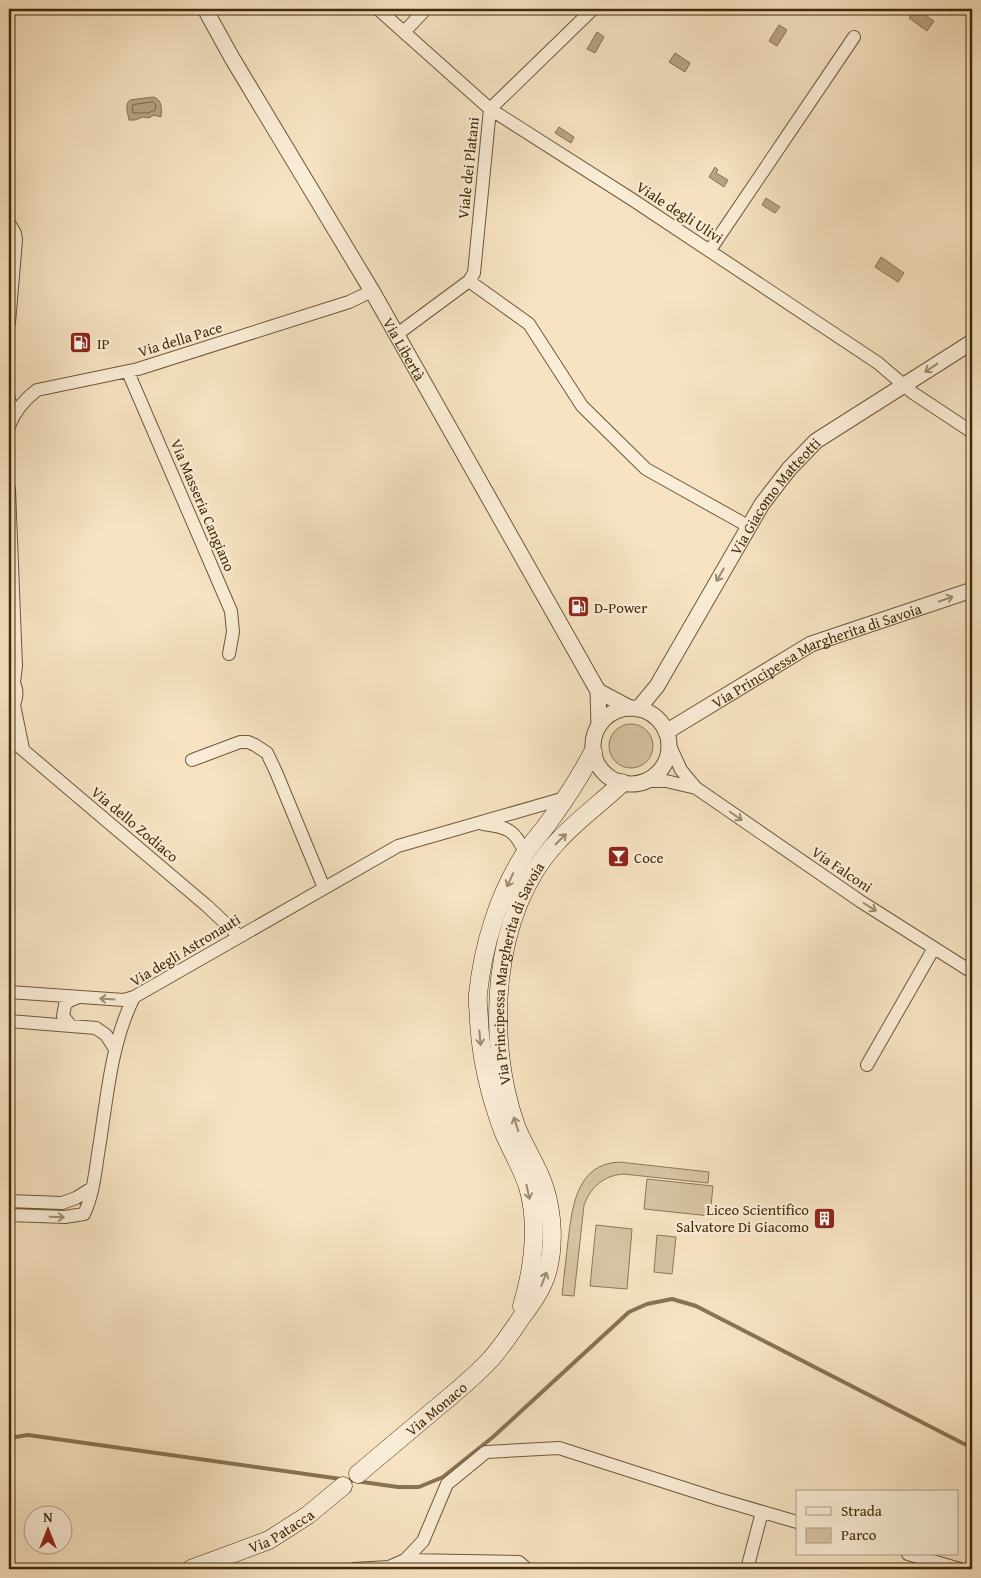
<svg xmlns="http://www.w3.org/2000/svg" width="981" height="1578" font-family="'Gentium Book Plus',serif">
	<style>
		.green { fill: #d8c4a3; stroke: #8c7756 }
		.water { fill: #b9a483; stroke: #897353 }
		.lines { fill: none; stroke-linecap: round; stroke-linejoin: round }
		.shore { stroke: #7c6746; stroke-width: 1 }
		.stream { stroke: #897353; stroke-width: 4 }
		.minor-casing { stroke: #6e5838; stroke-width: 14 }
		.tertiary-casing { stroke: #6e5838; stroke-width: 17 }
		.secondary-casing { stroke: #402a0a; stroke-width: 19 }
		.minor { stroke: #faedd7; stroke-width: 12 }
		.tertiary { stroke: #faedd7; stroke-width: 15 }
		.secondary { stroke: #faedd7; stroke-width: 18 }
		.oneway { stroke: #9d8c70 }
		.labels { text-anchor: middle; dominant-baseline: central; stroke-width: 4.5; stroke-linejoin: round; paint-order: stroke }
		.street-label { font-size: 15px; fill: #402a0a; stroke: #faedd7 }
		.poi-label { font-size: 15px; fill: #402a0a; stroke: #faedd7; text-anchor: start }
	</style>
	<rect width="100%" height="100%" fill="#f7e3c2"/>
	<filter id="stains"><feTurbulence type="fractalNoise" baseFrequency=".004" numOctaves="4"/><feColorMatrix values="0 0 0 0 .2 0 0 0 0 .09 0 0 0 0 .02 0 0 0 .5 -.17"/></filter>
	<radialGradient id="worn" r=".72"><stop offset=".6" stop-color="#630" stop-opacity="0"/><stop offset="1" stop-color="#630" stop-opacity=".3"/></radialGradient>
	<path class="green" d="M609 746a22 22 0 1 1 44 0a22 22 0 1 1-44 0Z
		M619 1162 709 1172 708 1183 623 1174C603 1176 591 1187 584 1205L574 1296 562 1295C564 1277 566 1259 568 1241 572 1208 576 1164 619 1162Z
		M647 1179 713 1186 710 1216 644 1209Z
		M596 1225 632 1229 627 1289 590 1286Z
		M657 1235 676 1237 672 1274 654 1272Z"/>
	<path class="water" d="M916 9 934 21 927 31 909 18Z
		M779 25 787 30 777 46 769 41Z
		M597 32 604 37 595 53 587 49Z
		M675 53 690 63 685 72 669 62Z
		M153 97C162 99 162 109 161 117L154 115 149 118 143 117 135 120H129C128 113 124 105 130 100Z
		M559 127 574 137 571 143 555 133Z
		M715 167 718 170 716 173 728 180 724 187 709 177Z
		M766 198 780 207 775 213 762 205Z
		M881 257 904 273 898 282 875 267Z"/>
	<g class="lines">
		<path class="shore" d="M153 102 156 105 155 110 148 113H133L132 107 133 105Z"/>
		<path class="stream" d="M9 1438 28 1435 398 1487H419L443 1477 493 1437 629 1312 647 1304 672 1299 696 1306 972 1448"/>
		<defs>
			<path id="minor" d="M378 9 490 109 633 200 878 363 913 393 972 432
				M404 32 426 9
				M9 223 15 233 16 240 9 323
				M710 250 854 37
				M469 281 529 324 582 406 646 469 748 526
				M396 335 469 281 474 273 490 109 593 9
				M128 372 231 611 233 632 229 654
				M9 399 13 416
				M9 426C15 410 24 400 37 390L138 369 349 302 372 291
				M9 489 16 666 14 682
				M14 705 23 749
				M9 711C19 700 19 687 9 676
				M9 738 207 906 239 936
				M670 746 681 770 696 788 860 901 972 972
				M192 760 240 742H248L255 745 267 753 276 772 324 888
				M647 781H666L696 788
				M483 824C508 827 515 830 525 853
				M9 992 124 1000 134 997
				M9 1021 96 1028 106 1035 115 1049
				M70 1025 63 1016 65 1005 69 1001 79 997
				M867 1065 934 948
				M9 1201 62 1203 76 1198 92 1188
				M9 1215 65 1217 84 1214C93 1195 95 1174 98 1154 107 1101 110 1045 134 997L398 846 565 798
				M908 1554 960 1569
				M405 1560 519 1562 527 1569
				M354 1569 389 1567 405 1560 423 1541 447 1484 486 1452 559 1448 718 1499 797 1522
				M747 1569 762 1512"/>
			<g id="tertiary">
				<path id="s1" d="M205 9 232 58 372 291 598 691 599 725"/>
				<path d="M598 691 630 708"/>
				<circle cx="631" cy="746" r="38"/>
				<path id="s2" d="M638 709 657 686 762 504 789 469 816 441 972 342"/>
				<path id="s3" d="M666 732 811 644 972 590"/>
			</g>
			<g id="secondary">
				<path d="M522 1306C533 1270 539 1224 528 1187 522 1168 511 1150 503 1131 490 1096 481 1058 479 1021 479 1012 477 1003 478 994 483 946 498 896 524 855 532 842 543 831 551 819 567 797 581 775 593 752"/>
				<path id="s4" d="M358 1474C383 1453 408 1432 434 1410 452 1395 472 1379 489 1361 501 1348 511 1333 521 1318 531 1305 541 1291 546 1276 555 1248 553 1213 544 1186 537 1165 524 1147 516 1126 485 1039 491 911 558 841 577 820 601 803 622 783"/>
				<path id="s5" d="M191 1569 269 1540 308 1515 343 1486"/>
			</g>
		</defs>
		<use href="#minor" class="minor-casing"/>
		<use href="#tertiary" class="tertiary-casing"/>
		<use href="#secondary" class="secondary-casing"/>
		<use href="#minor" class="minor"/>
		<use href="#tertiary" class="tertiary"/>
		<use href="#secondary" class="secondary"/>
	</g>
	<defs><path id="oneway-shaft" d="M-6 0H5M1.5-3L5.5 0L1.5 3" fill="none" stroke-width="1.6" stroke-linecap="round" stroke-linejoin="round" transform="scale(1.25)"/></defs>
	<g class="oneway">
		<use href="#oneway-shaft" transform="translate(931 368) rotate(147)"/>
		<use href="#oneway-shaft" transform="translate(720 575) rotate(120)"/>
		<use href="#oneway-shaft" transform="translate(946 599) rotate(-19)"/>
		<use href="#oneway-shaft" transform="translate(736 816) rotate(35)"/>
		<use href="#oneway-shaft" transform="translate(561 839) rotate(-45)"/>
		<use href="#oneway-shaft" transform="translate(510 880) rotate(115)"/>
		<use href="#oneway-shaft" transform="translate(870 907) rotate(32)"/>
		<use href="#oneway-shaft" transform="translate(107 999) rotate(-176)"/>
		<use href="#oneway-shaft" transform="translate(480 1038) rotate(85)"/>
		<use href="#oneway-shaft" transform="translate(516 1124) rotate(-108)"/>
		<use href="#oneway-shaft" transform="translate(528 1192) rotate(78)"/>
		<use href="#oneway-shaft" transform="translate(57 1217) rotate(2)"/>
		<use href="#oneway-shaft" transform="translate(544 1279) rotate(-69)"/>
	</g>
	<defs>
		<symbol id="fuel-square" viewBox="-11 -11 22 22"><rect x="-9" y="-9" width="18" height="18" rx="4" fill="#8f2418" stroke="#faedd7"/><path d="M-5.5-6h7V0h2V4h1.3V-2.5L3-4.5l.8-.8L6-3V5H2.5V1h-1V6h-7ZM-4.2-4.7v3.2H.2V-4.7Z" fill="#fff"/></symbol>
		<symbol id="bar-square" viewBox="-11 -11 22 22"><rect x="-9" y="-9" width="18" height="18" rx="4" fill="#8f2418" stroke="#faedd7"/><path d="M-6-5H6L.8 .8V4.5H3.5V6h-7V4.5H-.8V.8Z" fill="#fff"/></symbol>
		<symbol id="building-square" viewBox="-11 -11 22 22"><rect x="-9" y="-9" width="18" height="18" rx="4" fill="#8f2418" stroke="#faedd7"/><path d="M-4-6H4V6H1V3H-1V6H-4ZM-2.5-4.3h1.7v1.8h-1.7ZM.8-4.3h1.7v1.8H.8ZM-2.5-1h1.7V.8h-1.7ZM.8-1h1.7V.8H.8Z" fill="#fff"/></symbol>
	</defs>
	<g fill-rule="evenodd">
		<use href="#fuel-square" x="68" y="330" width="25" height="25"/>
		<use href="#fuel-square" x="566" y="594" width="25" height="25"/>
		<use href="#bar-square" x="606" y="844" width="25" height="25"/>
		<use href="#building-square" x="812" y="1206" width="25" height="25"/>
	</g>
	<g class="labels">
		<g class="street-label">
			<text transform="translate(468 168) rotate(-84)">Viale dei Platani</text>
			<text transform="translate(680 212) rotate(33)">Viale degli Ulivi</text>
			<text transform="translate(180 339) rotate(-17)">Via della Pace</text>
			<text stroke="none"><textPath href="#s1" startOffset="394">Via Libertà</textPath></text>
			<text stroke="none"><textPath href="#s2" startOffset="254">Via Giacomo Matteotti</textPath></text>
			<text transform="translate(203 505) rotate(67)">Via Masseria Cangiano</text>
			<text stroke="none"><textPath href="#s3" startOffset="170">Via Principessa Margherita di Savoia</textPath></text>
			<text transform="translate(135 824) rotate(40)">Via dello Zodiaco</text>
			<text transform="translate(842 869) rotate(34)">Via Falconi</text>
			<text transform="translate(185 950) rotate(-31)">Via degli Astronauti</text>
			<text stroke="none"><textPath href="#s4" startOffset="591">Via Principessa Margherita di Savoia</textPath></text>
			<text stroke="none"><textPath href="#s4" startOffset="102">Via Monaco</textPath></text>
			<text stroke="none"><textPath href="#s5" startOffset="98">Via Patacca</textPath></text>
		</g>
		<g class="poi-label">
			<text x="97" y="343">IP</text>
			<text x="594" y="607">D-Power</text>
			<text x="634" y="857">Coce</text>
			<text x="809" y="1209" text-anchor="end">Liceo Scientifico<tspan x="809" dy="17">Salvatore Di Giacomo</tspan></text>
		</g>
	</g>
	<rect width="981" height="1578" fill="none" stroke="#f7e3c2" stroke-width="30"/>
	<rect x="10" y="10" width="961" height="1558" fill="none" stroke="#402a0a" stroke-width="2.5"/>
	<rect x="15" y="15" width="951" height="1548" fill="none" stroke="#402a0a"/>
	<rect x="796" y="1490" width="162" height="65" fill="#faedd7" stroke="#b09f85"/>
	<rect x="806" y="1507" width="25" height="8" fill="#faedd7" stroke="#b09f85"/>
	<text x="841" y="1516" font-size="15" fill="#402a0a">Strada</text>
	<rect x="806" y="1528" width="25" height="15" fill="#d8c4a3" stroke="#b09f85"/>
	<text x="841" y="1540" font-size="15" fill="#402a0a">Parco</text>
	<g transform="translate(48 1530)"><circle r="24" fill="#faedd7" stroke="#b09f85"/>
	<path d="M0-4L9 19L0 12L-9 19Z" fill="#8f2418"/>
	<text y="-8" font-size="14" font-weight="bold" text-anchor="middle" fill="#402a0a">N</text>
	</g>
	<rect width="100%" height="100%" filter="url(#stains)"/>
	<rect width="100%" height="100%" fill="url(#worn)"/>
</svg>
